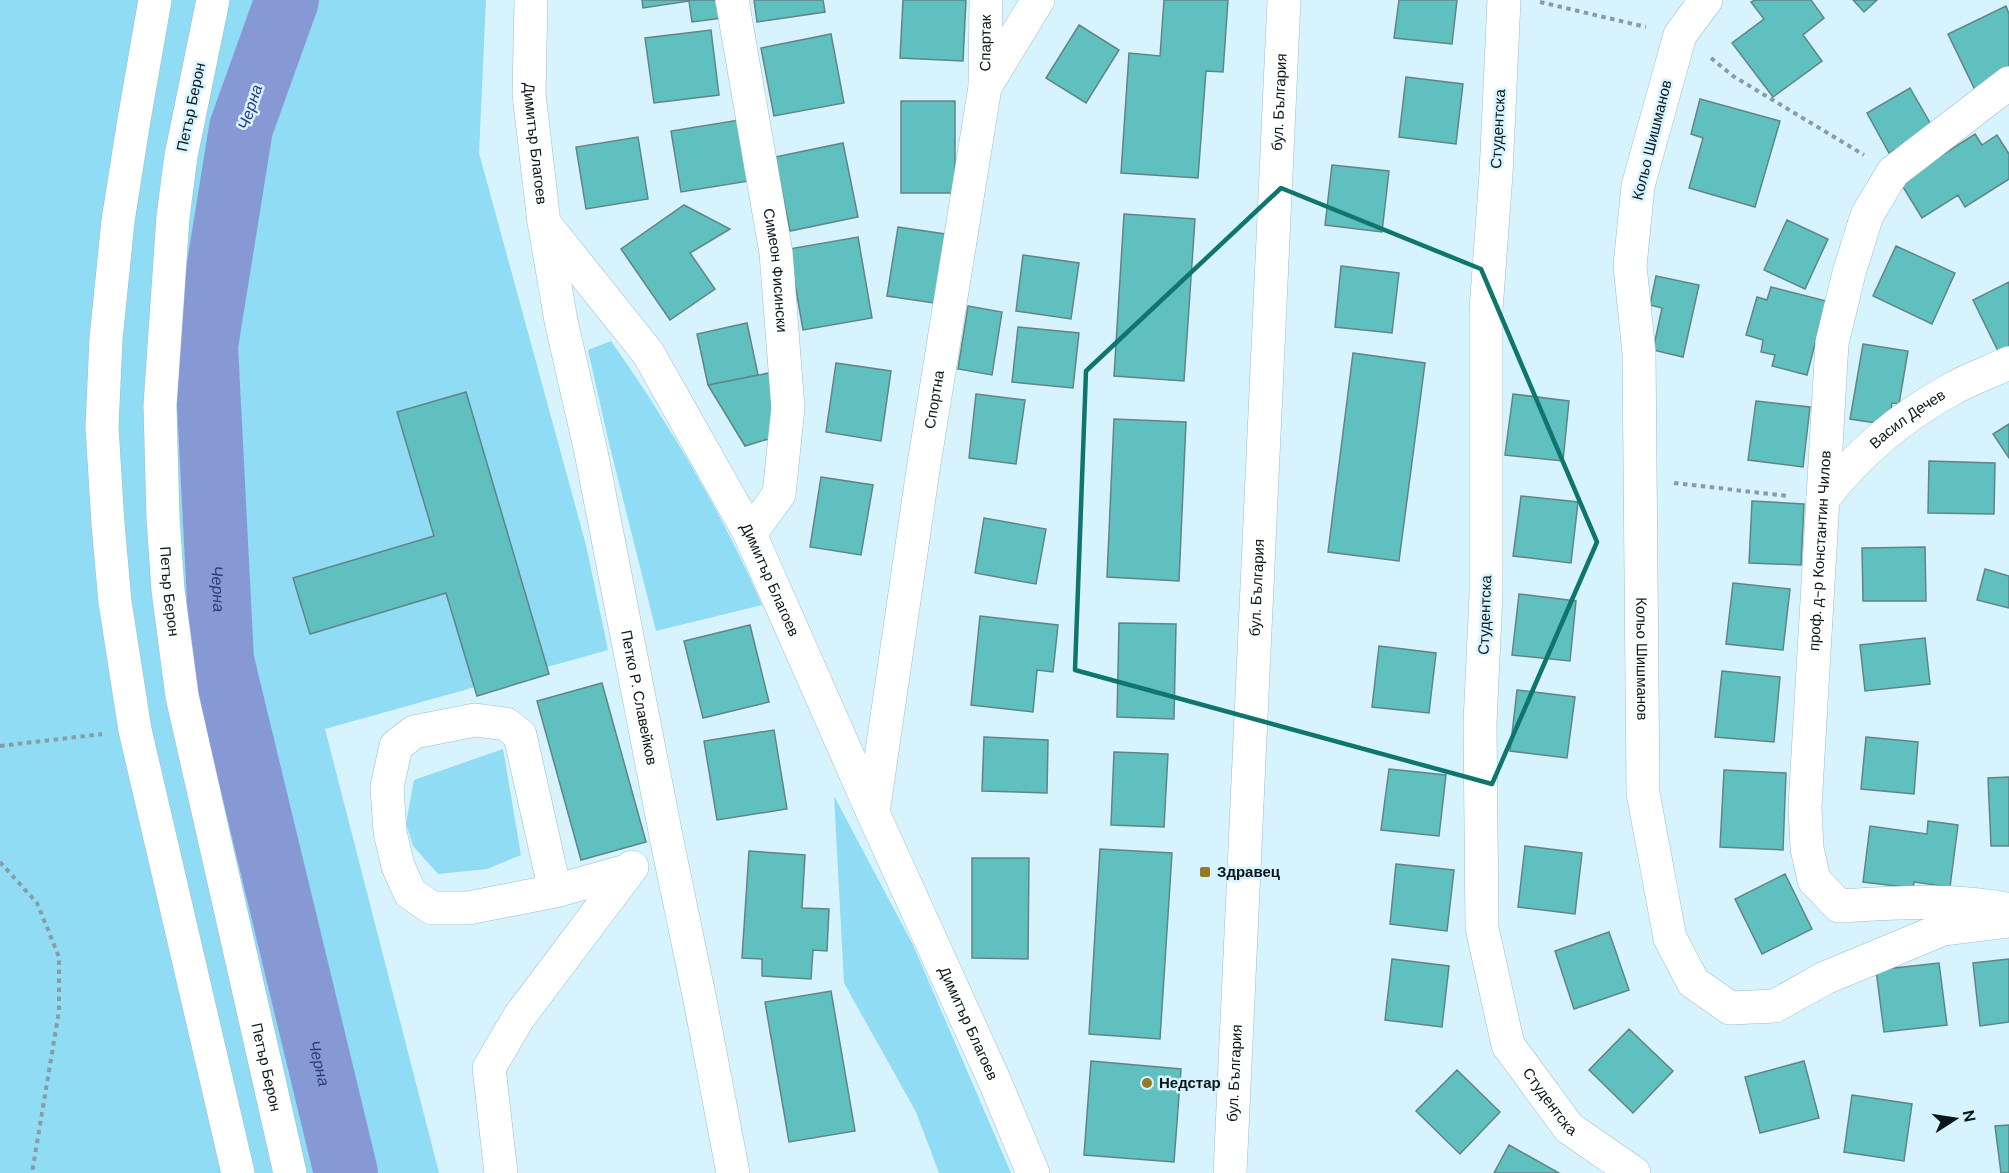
<svg xmlns="http://www.w3.org/2000/svg" width="2009" height="1173" font-family="'DM Sans',sans-serif">
	<style>
		.green { fill: #8fdcf4 }
		.lines { fill: none; stroke-linecap: round; stroke-linejoin: round }
		.stream { stroke: #8799d5; stroke-width: 10 }
		.river { stroke: #8799d5; stroke-width: 64 }
		.building { fill: #5fc0bf; stroke: #618585; stroke-width: 1.5 }
		.minor-casing { stroke: #9cbeca; stroke-width: 34 }
		.major-casing { stroke: #9cbeca; stroke-width: 34 }
		.path { stroke: #879da5; stroke-width: 4; stroke-dasharray: 4.5 4.5; stroke-linecap: butt }
		.minor { stroke: #fff; stroke-width: 33 }
		.major { stroke: #fff; stroke-width: 33 }
		.marked { fill: none; stroke: #0f766e; stroke-width: 4.5; stroke-linejoin: round }
		.poi-dot { fill: #937b22; stroke: #d7f3fd; stroke-width: 2 }
		.labels { text-anchor: middle; dominant-baseline: central; stroke-width: 5; stroke-linejoin: round; paint-order: stroke }
		.street-label { font-size: 15px; fill: #0a171b; stroke: #d7f3fd }
		.poi-label { font-size: 15px; font-weight: bold; fill: #0a171b; stroke: #d7f3fd; text-anchor: start }
		.water-label { font-size: 16px; font-style: italic; fill: #2b3980; stroke: #d7f3fd }
	</style>
	<rect width="100%" height="100%" fill="#d7f3fd"/>
	<path class="green" d="M0 0H486L479 153 586 545 608 650 325 729 439 1173H0Z
		M611 341C669 424 722 512 762 605L656 631 608 439 588 350Z
		M503 749 521 855 487 869 438 874 413 846 406 823 414 780Z
		M834 796 913 945 1011 1173H939L916 1112 844 983Z"/>
	<g class="lines">
		<path class="stream" d="M198 663 222 660"/>
		<path class="river" id="s1" d="M287 0 241 128 206 346 222 660 346 1173"/>
	</g>
	<path class="building" d="M642 0H720L722 18 692 22 689 1 643 8Z
		M754 0H823L825 12 757 22Z
		M903 0H966L963 61 900 58Z
		M1164 0H1228L1223 72 1206 71 1198 178 1121 173 1129 53 1160 56Z
		M1399 0H1457L1452 44 1394 38Z
		M1755 0H1811L1824 18 1803 35 1822 61 1773 97 1732 43 1764 19 1751 2Z
		M1853 0H1877L1864 12Z
		M2006 6 2009 14V74L1975 90 1948 34Z
		M1079 25 1119 50 1086 103 1046 78Z
		M711 30 719 95 654 103 645 38Z
		M831 34 844 103 774 116 761 48Z
		M1406 77 1463 84 1456 144 1399 137Z
		M1910 88 1933 128 1889 153 1867 113Z
		M1700 99 1780 121 1755 207 1689 188 1703 138 1691 134Z
		M901 101H955V193H901Z
		M739 120 749 181 681 192 671 131Z
		M1975 134 1982 145 1997 135 2009 154V179L1965 207 1958 195 1922 218 1900 182Z
		M638 137 648 199 586 209 576 147Z
		M843 143 858 217 790 231 775 157Z
		M1332 165 1389 171 1382 232 1325 225Z
		M684 205 730 229 690 253 715 289 670 320 621 249Z
		M1124 214 1195 219 1184 381 1114 376Z
		M1787 220 1828 239 1805 289 1764 270Z
		M898 227 945 234 934 303 887 296Z
		M858 237 872 318 803 330 789 249Z
		M1896 246 1955 273 1932 324 1873 296Z
		M1023 255 1079 263 1071 319 1016 311Z
		M1341 266 1399 273 1392 333 1335 327Z
		M1656 276 1699 285 1683 357 1653 350 1662 308 1650 305Z
		M2009 282V351L2000 355 1973 300Z
		M1771 287 1826 301 1807 375 1772 366 1775 355 1761 352 1763 340 1746 335 1757 297 1767 300Z
		M968 306 1002 312 992 375 958 369Z
		M747 323 758 375 708 385 697 334Z
		M1018 327 1079 333 1073 388 1012 382Z
		M1863 344 1908 351 1899 404 1892 403 1889 425 1850 419Z
		M1353 353 1425 363 1399 561 1328 552Z
		M836 363 891 371 881 441 826 432Z
		M774 372 775 437 745 446 708 385Z
		M466 392 549 674 477 696 446 593 310 634 293 578 434 536 397 412Z
		M976 394 1025 400 1016 464 969 458Z
		M1513 394 1569 401 1563 461 1505 455Z
		M1756 401 1810 407 1803 467 1748 460Z
		M1114 419 1186 422 1179 581 1107 577Z
		M2009 424V458L1993 434Z
		M1929 461 1995 463 1994 514 1928 513Z
		M821 477 873 485 861 555 810 547Z
		M1521 496 1578 502 1571 563 1513 556Z
		M1752 501 1804 504 1801 565 1749 563Z
		M984 518 1046 529 1036 584 975 573Z
		M1925 547 1926 601H1863L1862 548Z
		M1985 569 2009 576V608L1977 600Z
		M1733 583 1790 589 1783 650 1726 644Z
		M1519 594 1576 601 1570 661 1512 655Z
		M980 616 1058 625 1053 672 1037 670 1033 712 971 705Z
		M1119 623 1176 624 1174 719 1117 717Z
		M750 625 769 702 703 718 684 641Z
		M1925 638 1930 684 1865 691 1860 645Z
		M1379 646 1436 653 1429 713 1372 707Z
		M1722 671 1780 677 1774 742 1715 737Z
		M602 683 646 842 581 860 537 701Z
		M1517 690 1575 697 1567 758 1510 751Z
		M774 730 787 809 717 820 704 741Z
		M984 737 1048 740 1047 793 982 791Z
		M1866 737 1918 742 1914 794 1861 789Z
		M1114 752 1168 754 1164 827 1111 825Z
		M1389 769 1446 775 1439 836 1381 830Z
		M1724 770 1786 773 1783 850 1720 847Z
		M2009 777V846H1991L1988 778Z
		M1928 821 1958 825 1950 887 1914 882 1913 888 1863 882 1870 826 1927 834Z
		M1525 846 1582 853 1575 914 1518 907Z
		M1100 849 1172 853 1160 1039 1089 1034Z
		M749 851 805 855 802 908 829 909 827 951 813 950 811 979 762 976V959L742 958Z
		M972 858H1029L1028 959 972 958Z
		M1396 864 1454 870 1447 931 1390 924Z
		M1785 874 1812 929 1762 954 1735 899Z
		M1609 932 1629 990 1574 1009 1555 951Z
		M1392 959 1449 966 1442 1027 1385 1020Z
		M2009 959V1022L1980 1026 1973 963Z
		M1939 963 1947 1025 1884 1032 1876 970Z
		M831 991 855 1131 789 1142 765 1002Z
		M1629 1029 1673 1071 1633 1113 1589 1070Z
		M1091 1061 1181 1069 1174 1162 1084 1155Z
		M1804 1061 1819 1118 1760 1133 1745 1077Z
		M1457 1070 1500 1112 1460 1154 1416 1111Z
		M1852 1095 1912 1104 1904 1161 1844 1152Z
		M2009 1125V1173H2001L1995 1126Z
		M1509 1145 1559 1173H1494Z"/>
	<g class="lines">
		<defs>
			<g id="minor">
				<path id="s2" d="M531 0 529 94 544 223 648 353 750 534 873 813 995 1082 1033 1173"/>
				<path id="s3" d="M732 0 776 253 788 408 779 494 750 534"/>
				<path id="s4" d="M1504 0 1496 174 1486 310V594L1480 723 1482 928 1508 1045 1569 1128 1634 1173"/>
				<path id="s5" d="M1706 0 1680 35 1638 186 1630 266 1639 353 1643 793 1670 938 1693 982 1730 1008 1775 1006 1825 978 1943 929 2009 921"/>
				<path id="s6" d="M985 85 986 0"/>
				<path id="s7" d="M545 227 561 321 591 452 668 846 700 1000 733 1173"/>
				<path id="s8" d="M1823 499C1858 453 1900 418 1950 390 1969 379 1990 372 2009 363"/>
				<path id="s9" d="M873 813 923 470 985 87 1038 0"/>
				<path d="M555 891 468 908H432L410 893 398 866 390 832 387 787 396 746 414 732 475 720 506 724 520 735 555 891 627 871"/>
				<path id="s10" d="M2006 909C1951 898 1895 903 1839 906L1814 880 1807 848 1805 807 1832 343 1849 273 1867 215 1893 172 2009 83"/>
				<path d="M501 1173 489 1068 519 1017 632 867"/>
				<path id="s11" d="M1230 1173 1284 0"/>
			</g>
			<g id="major">
				<path d="M155 0 134 120 118 221 106 339 102 427 108 524 115 602 135 730 238 1173"/>
				<path id="s12" d="M213 0 181 156 173 217 160 405 163 518 168 590 182 696 290 1173"/>
			</g>
		</defs>
		<use href="#minor" class="minor-casing"/>
		<use href="#major" class="major-casing"/>
		<path class="path" d="M1540 2 1646 27
			M1711 58 1733 76 1864 155
			M1674 483 1788 496
			M0 746 102 734
			M0 862 37 903 59 957V1011L32 1173"/>
		<use href="#minor" class="minor"/>
		<use href="#major" class="major"/>
	</g>
	<path class="marked" d="M1281 188 1481 269 1597 542 1492 784 1075 670 1086 371Z"/>
	<g class="poi-dot">
		<rect x="1199" y="866" width="12" height="12" rx="3"/>
		<circle cx="1147" cy="1083" r="6"/>
	</g>
	<g class="labels">
		<g class="street-label">
			<text stroke="none"><textPath href="#s6" startOffset="42">Спартак</textPath></text>
			<text stroke="none"><textPath href="#s11" startOffset="1072">бул. България</textPath></text>
			<text transform="translate(191 107) rotate(-78)">Петър Берон</text>
			<text transform="translate(1498 129) rotate(-87)">Студентска</text>
			<text transform="translate(1652 140) rotate(-76)">Кольо Шишманов</text>
			<text stroke="none"><textPath href="#s2" startOffset="144">Димитър Благоев</textPath></text>
			<text stroke="none"><textPath href="#s3" startOffset="274">Симеон Фисински</textPath></text>
			<text stroke="none"><textPath href="#s9" startOffset="418">Спортна</textPath></text>
			<text stroke="none"><textPath href="#s8" startOffset="117">Васил Дечев</textPath></text>
			<text stroke="none"><textPath href="#s10" startOffset="534">проф. д-р Константин Чилов</textPath></text>
			<text stroke="none"><textPath href="#s2" startOffset="648">Димитър Благоев</textPath></text>
			<text stroke="none"><textPath href="#s11" startOffset="586">бул. България</textPath></text>
			<text stroke="none"><textPath href="#s12" startOffset="596">Петър Берон</textPath></text>
			<text transform="translate(1485 615) rotate(-88)">Студентска</text>
			<text stroke="none"><textPath href="#s5" startOffset="674">Кольо Шишманов</textPath></text>
			<text stroke="none"><textPath href="#s7" startOffset="480">Петко Р. Славейков</textPath></text>
			<text stroke="none"><textPath href="#s2" startOffset="1134">Димитър Благоев</textPath></text>
			<text stroke="none"><textPath href="#s12" startOffset="1082">Петър Берон</textPath></text>
			<text stroke="none"><textPath href="#s11" startOffset="100">бул. България</textPath></text>
			<text stroke="none"><textPath href="#s4" startOffset="1119">Студентска</textPath></text>
		</g>
		<g class="poi-label">
			<text x="1217" y="872">Здравец</text>
			<text x="1159" y="1083">Недстар</text>
		</g>
		<g class="water-label">
			<text transform="translate(250 107) rotate(-72)">Черна</text>
			<text stroke="none"><textPath href="#s1" startOffset="600">Черна</textPath></text>
			<text stroke="none"><textPath href="#s1" startOffset="1086">Черна</textPath></text>
		</g>
	</g>
	<g transform="translate(1955 1119) rotate(78)" stroke="#d7f3fd" stroke-width="4.5" paint-order="stroke">
	<path d="M0-4.5L10 22L0 15L-10 22Z" fill="#0a171b"/>
	<text y="-9" font-size="16" font-weight="bold" text-anchor="middle" fill="#0a171b">N</text>
	</g>
</svg>
